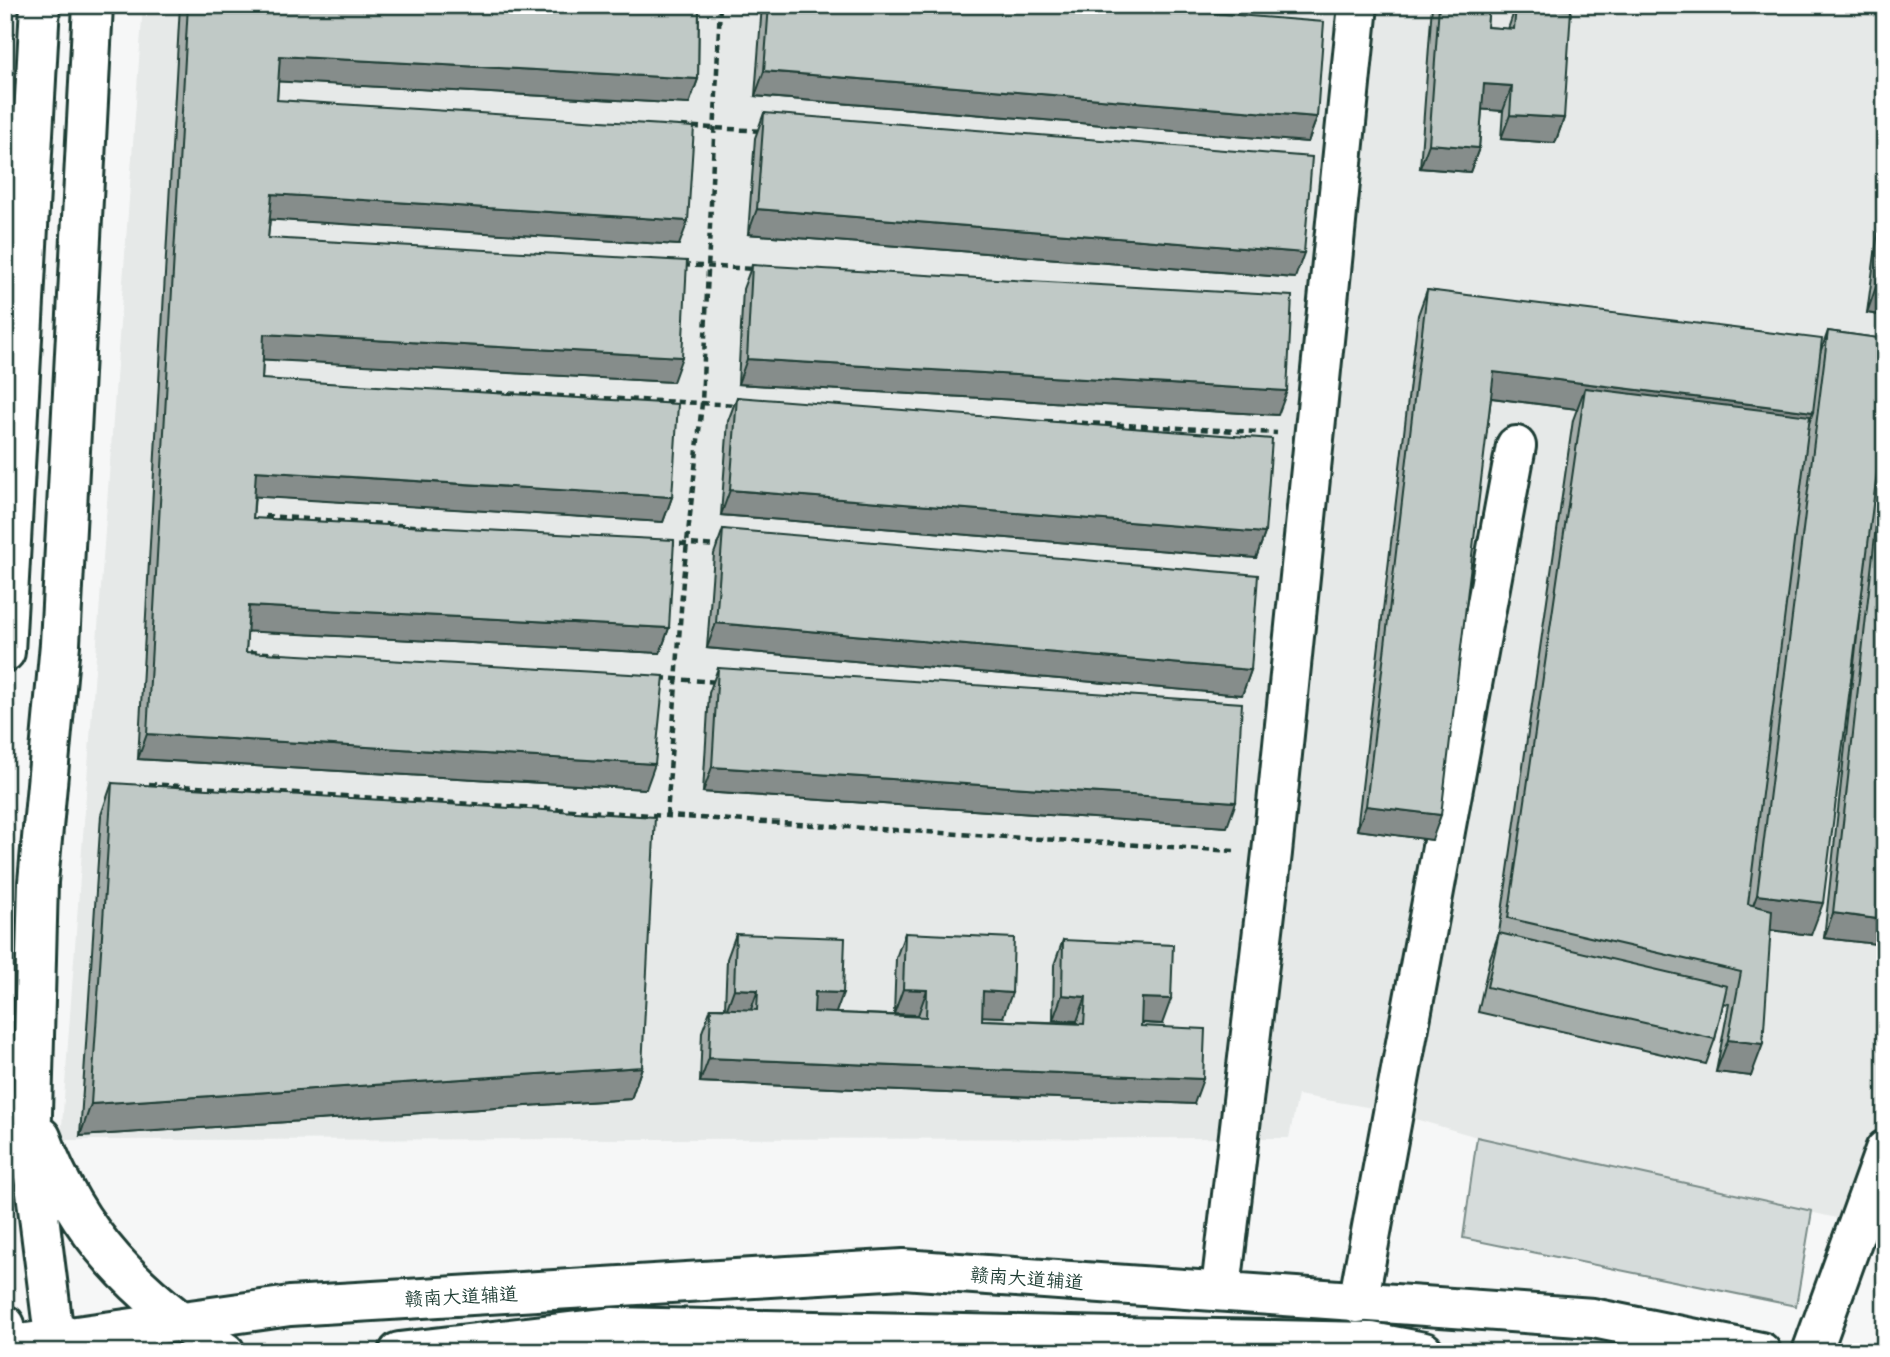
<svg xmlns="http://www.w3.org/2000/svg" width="1890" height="1357" font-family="'Playpen Sans','LXGW WenKai TC',sans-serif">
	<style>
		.built { fill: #e6e9e8 }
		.green { fill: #d6dcdb; stroke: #7a8c88; stroke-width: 2 }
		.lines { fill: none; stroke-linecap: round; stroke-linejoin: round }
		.minor-casing { stroke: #1f3d34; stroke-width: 44 }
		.tertiary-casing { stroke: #1f3d34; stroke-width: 44 }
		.primary-casing { stroke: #1f3d34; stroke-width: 44 }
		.path { stroke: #1f3d34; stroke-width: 4.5; stroke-dasharray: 7 5; stroke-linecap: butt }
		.minor { stroke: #fff; stroke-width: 38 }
		.tertiary { stroke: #fff; stroke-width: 38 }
		.primary { stroke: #fff; stroke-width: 38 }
		.wall { fill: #a5adaa; stroke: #1f3d34; stroke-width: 2 }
		.shaded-wall { fill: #868d8b; stroke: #1f3d34; stroke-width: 2 }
		.building { fill: #c0c9c6; stroke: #1f3d34; stroke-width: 2 }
		.labels { text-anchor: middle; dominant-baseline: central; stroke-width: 5; stroke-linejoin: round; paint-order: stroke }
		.street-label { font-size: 19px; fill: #1f3d34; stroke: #fff }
	</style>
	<rect width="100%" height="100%" fill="#f6f7f7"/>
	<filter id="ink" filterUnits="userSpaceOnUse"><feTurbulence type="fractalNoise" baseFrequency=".0143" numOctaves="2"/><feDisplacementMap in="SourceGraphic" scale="14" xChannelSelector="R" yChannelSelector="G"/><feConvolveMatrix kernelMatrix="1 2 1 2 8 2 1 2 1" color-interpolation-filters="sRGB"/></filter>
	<g filter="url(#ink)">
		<path class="built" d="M143 5H1885V1229L1477 1137 1384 1110 1298 1095 1289 1138 61 1140Z"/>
		<path class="green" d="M1477 1137 1812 1211 1796 1306 1463 1238Z"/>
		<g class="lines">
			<defs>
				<path id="minor" d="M1358 1303 1516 446
					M1812 1352 1885 1150"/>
				<path id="tertiary" d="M1221 1289 1272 853 1358 5
					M5 1346 290 1306 903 1269 1593 1318 1761 1352"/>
				<path id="primary" d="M5 652 40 5
					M41 1137C76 1234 140 1298 225 1352
					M5 1325 9 1352
					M56 1352 31 1152 38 882 60 644 93 5
					M399 1352 612 1327 1371 1342 1424 1352"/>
			</defs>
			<use href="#minor" class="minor-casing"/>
			<use href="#tertiary" class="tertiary-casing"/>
			<use href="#primary" class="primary-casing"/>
			<path class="path" d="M681 126 763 131
				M683 265 754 269
				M461 391 739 405
				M1045 421 1277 433
				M265 516 443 528
				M668 543 722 546
				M250 652 281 654
				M660 678 718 682
				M149 784 1235 851
				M667 816 683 580 702 403 720 5"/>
			<use href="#minor" class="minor"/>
			<use href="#tertiary" class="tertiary"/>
			<use href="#primary" class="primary"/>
		</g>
		<path class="wall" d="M180 5H699L698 79 689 104 278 81 277 100 679 245 270 219 268 238 673 382 263 359 262 379 672 497 663 522 255 496 253 518 669 628 660 653 247 631 246 652 646 789 138 759Z
			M762 5H1114L1317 117 1308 142 755 96Z
			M1432 5H1489L1487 27 1508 29 1516 6 1564 118 1555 143 1501 139 1503 111 1482 109 1479 148 1470 172 1420 168Z
			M764 113 1295 278 748 234 755 138Z
			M1885 179V316L1867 313Z
			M752 265 1278 415 738 384 743 289Z
			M1427 290 1820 353 1828 331 1885 339V945L1824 938 1866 555 1811 935 1770 930 1751 1076 1716 1072 1729 1004 1723 1003 1715 1039 1706 1064 1478 1012 1490 958 1499 933 1573 420 1577 409 1491 398 1432 840 1357 830 1418 315Z
			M737 397 1265 533 1256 558 721 515 728 421Z
			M723 529 1251 670 1242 695 707 648 714 554Z
			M718 668 1227 827 703 792 709 693Z
			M112 783 642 1067 631 1099 80 1136 101 815Z
			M905 933 1003 1017 982 1016V1020L1077 1023V1021L1053 1020 1054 965 1063 940 1162 1024 1141 1023V1026L1194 1104 700 1082 702 1032 711 1008H725L727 959 736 934 836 1013 918 1016V1015L894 1014 896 958Z"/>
		<path class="shaded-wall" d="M280 56 698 79 689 104 271 81Z
			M764 71 1317 117 1308 142 755 96Z
			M1484 84 1512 86 1503 111 1475 109Z
			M1510 115 1564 118 1555 143 1501 139Z
			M1429 144 1479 148 1470 172 1420 168Z
			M272 194 688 221 679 245 263 219Z
			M757 209 1304 253 1295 278 748 234Z
			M1878 281 1885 282V316L1867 313Z
			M264 334 682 357 673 382 255 359Z
			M747 359 1287 391 1278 415 738 384Z
			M1494 372 1813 412 1804 437 1585 388 1577 409 1485 397Z
			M256 471 672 497 663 522 247 496Z
			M730 490 1265 533 1256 558 721 515Z
			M249 606 669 628 660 653 240 631Z
			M716 623 1251 670 1242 695 707 648Z
			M147 734 655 764 646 789 138 759Z
			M712 767 1236 802 1227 827 703 792Z
			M1366 806 1441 815 1432 840 1357 830Z
			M1757 895 1823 903 1811 935 1745 927Z
			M1833 913 1885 920V945L1824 938Z
			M734 989 758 990 749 1015 725 1014Z
			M903 989 927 990 918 1015 894 1014Z
			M983 991 1012 993 1003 1017 974 1016Z
			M815 992 843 993 834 1018 806 1016Z
			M1062 995 1086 997 1077 1021 1053 1020Z
			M1142 998 1171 999 1162 1024 1133 1022Z
			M1728 1040 1763 1044 1751 1076 1716 1072Z
			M709 1058 1203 1079 1194 1104 700 1082Z
			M642 1067 631 1099 80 1136 91 1104Z"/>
		<path class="building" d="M188 5H699L698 79 280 56 277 100 694 127 688 221 272 194 268 238 687 261 682 357 264 334 262 379 678 404 672 497 256 471 253 518 674 540 669 628 249 606 246 652 664 676 655 764 147 734Z
			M769 5H1114L1324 22 1317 117 764 71Z
			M1439 5H1489L1487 27 1514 29 1516 6 1571 10 1564 118 1510 115 1512 86 1484 84 1479 148 1429 144Z
			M764 113 1312 157 1304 253 757 209Z
			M1885 233V282L1878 281Z
			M752 265 1292 296 1287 391 747 359Z
			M1427 290 1822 339 1813 412 1494 372 1441 815 1366 806Z
			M1828 331 1885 339V409L1823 903 1757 895Z
			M1585 388 1810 416 1748 904 1772 910 1763 1044 1728 1040 1741 972 1508 918Z
			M737 397 1272 439 1265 533 730 490Z
			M1885 446V920L1833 913Z
			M723 529 1258 575 1251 670 716 623Z
			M718 668 1242 703 1236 802 712 767Z
			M112 783 655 817 642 1067 91 1104Z
			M905 933 1014 938 1012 993 983 991 982 1020 1084 1024 1086 997 1062 995 1063 940 1173 945 1171 999 1142 998 1141 1026 1205 1029 1203 1079 709 1058 711 1008 757 1010 758 990 734 989 736 934 845 938 843 993 815 992 814 1012 926 1017 927 990 903 989Z
			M1499 933 1727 986 1715 1039 1487 987Z"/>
	</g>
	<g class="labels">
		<g class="street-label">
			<text transform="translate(1027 1277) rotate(4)">赣南大道辅道</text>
			<text transform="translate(461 1295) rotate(-3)">赣南大道辅道</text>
		</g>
	</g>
	<rect width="1890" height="1357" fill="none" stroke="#fff" stroke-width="28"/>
	<rect x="14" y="14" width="1862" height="1329" fill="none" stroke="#1f3d34" stroke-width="2.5" filter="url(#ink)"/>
</svg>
